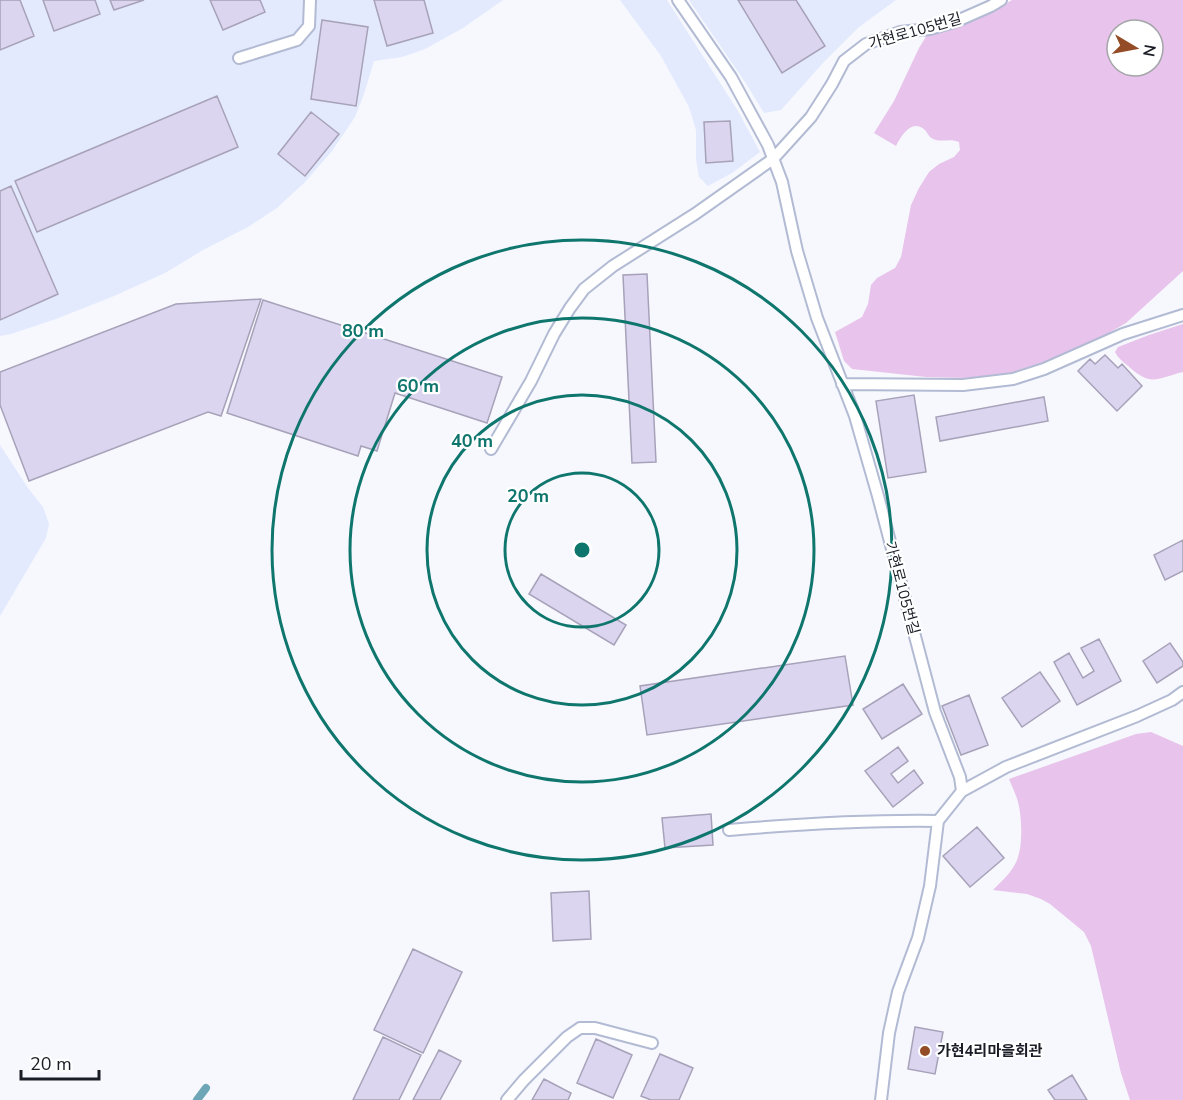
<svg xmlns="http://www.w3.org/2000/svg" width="1183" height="1100" font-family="'Nunito Sans','Noto Sans KR',sans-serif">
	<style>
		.built { fill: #e3eafe }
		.green { fill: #e8c3eb; fill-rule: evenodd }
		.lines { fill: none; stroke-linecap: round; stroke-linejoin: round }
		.stream { stroke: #6da6b6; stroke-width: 8 }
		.building { fill: #dbd5ef; stroke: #a7a1b9; stroke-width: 1.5 }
		.lane-casing { stroke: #b2bbd3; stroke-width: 14 }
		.lane { stroke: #fff; stroke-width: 10 }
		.ring { fill: none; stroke: #0f766e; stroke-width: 3 }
		.poi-dot { fill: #934c26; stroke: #fff; stroke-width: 2 }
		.labels { text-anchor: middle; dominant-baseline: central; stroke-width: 4.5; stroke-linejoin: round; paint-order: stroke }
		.street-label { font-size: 15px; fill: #1a1d26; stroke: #fff }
		.poi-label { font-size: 15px; font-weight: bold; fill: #1a1d26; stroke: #fff; text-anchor: start }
		.centre { fill: #0f766e; stroke: #fff; stroke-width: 3 }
		.ring-label { font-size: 18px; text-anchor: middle; font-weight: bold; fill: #0f766e; stroke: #fff; stroke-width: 4.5; stroke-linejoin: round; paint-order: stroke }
	</style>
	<rect width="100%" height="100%" fill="#f6f8fd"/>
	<path class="built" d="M0 0H503L463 28 425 49 402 57 374 61 364 94 355 117 332 151 305 182 277 208 248 227 203 250 165 273 114 296 56 319 11 334 0 336Z
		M620 0H667L738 111 760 152 732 173 708 186 699 177 696 159V130L689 107 661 56Z
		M689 0H896L859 27 823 63 781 110 764 113 745 82Z
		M0 445 28 488 43 507 49 524 46 538 0 616Z"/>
	<path class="green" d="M1012 0H1183V271L1126 323 1107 334 1069 352 1038 364 1010 373 966 378 926 377 852 369 844 361 835 332 862 317 868 304 871 285 877 278 895 268 901 257 911 205 919 188 929 172 939 164 954 157 960 150 959 142C950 138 944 142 936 140 929 138 929 135 925 130 912 118 901 136 896 146L874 133 894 101 919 48 927 35C958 28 985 17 1012 0ZM1117 30H1153V66H1117Z
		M1183 324V372C1155 379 1152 387 1128 366 1123 362 1118 358 1115 352L1118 347 1149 335Z
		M1151 732 1183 746V1100H1130L1121 1073 1091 946 1084 932 1050 904 1041 899 1027 894 993 890C1002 881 1013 871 1017 860 1023 845 1022 817 1018 802 1016 794 1012 787 1009 779L1136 734Z"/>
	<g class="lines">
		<path class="stream" d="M197 1100 206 1088"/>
	</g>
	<path class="building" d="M0 0H20L34 36 0 50Z
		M43 0H95L100 14 54 31Z
		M110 0H144L114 10Z
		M210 0H260L265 12 223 30Z
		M374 0H424L433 33 387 46Z
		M738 0H796L825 46 782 73Z
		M322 20 368 27 356 106 311 99Z
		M217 96 238 147 37 232 15 181Z
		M311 112 339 134 305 176 278 154Z
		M730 121 733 161 706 163 704 122Z
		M11 186 58 294 0 320V191Z
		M647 274 656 462 632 463 623 275Z
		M261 299 221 416 208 412 29 481 0 405V372L176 304Z
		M263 300 502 377 487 423 395 393 377 451 361 446 358 456 227 413Z
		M1105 355 1118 368 1122 364 1142 386 1117 411 1078 371 1090 359 1095 364Z
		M914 395 926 472 888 478 876 401Z
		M1044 397 1048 421 940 441 936 417Z
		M1183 540V571L1165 580 1154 555Z
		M541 574 626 625 614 645 529 594Z
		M1099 639 1121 681 1077 705 1054 662 1069 653 1083 678 1094 671 1081 648Z
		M1170 643 1183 662V666L1157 683 1143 661Z
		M845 656 853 705 647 735 640 686Z
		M1040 672 1060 701 1022 727 1002 698Z
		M903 684 922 714 882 739 863 709Z
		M969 695 988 745 961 755 942 706Z
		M898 747 908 761 891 774 898 783 914 770 923 783 893 807 865 771Z
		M711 814 713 845 665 848 662 818Z
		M977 827 1004 858 970 887 943 856Z
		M589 891 591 939 553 941 551 893Z
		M413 949 462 972 423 1053 374 1030Z
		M915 1027 943 1032 935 1074 908 1069Z
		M383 1037 421 1055 399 1100H353Z
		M596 1039 632 1055 613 1098 577 1083Z
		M439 1050 461 1061 440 1100H413Z
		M660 1054 693 1068 679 1100H651L641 1096Z
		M1072 1075 1087 1100H1055L1048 1090Z
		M544 1079 571 1093 568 1100H532Z"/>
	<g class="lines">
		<defs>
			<path id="lane" d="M678 0 731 77 768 145 782 182 797 251 817 318 855 416 878 496 935 712 960 777 962 791 938 821 930 886 918 938 898 992 889 1033 881 1100
				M239 58 297 40 309 26 310 0
				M842 384 963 385 1013 379 1044 369 1123 334 1183 315
				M491 449 531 381 554 334 570 308 584 289 613 266 695 214 773 159 811 117 832 84 844 61 866 44 900 32 930 29 957 21 991 6 1001 0
				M962 791 1006 767 1137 716 1172 700 1183 692
				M729 830C799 824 868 820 938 821
				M507 1100 524 1080 567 1037 580 1028H595L652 1043"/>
		</defs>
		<use href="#lane" class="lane-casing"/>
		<use href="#lane" class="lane"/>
	</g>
	<g class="ring">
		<circle cx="582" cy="550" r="77"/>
		<circle cx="582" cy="550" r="155"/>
		<circle cx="582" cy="550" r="232"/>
		<circle cx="582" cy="550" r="310"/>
	</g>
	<circle class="poi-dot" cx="925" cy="1051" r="6"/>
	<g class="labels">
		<g class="street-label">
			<text transform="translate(915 31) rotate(-16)">가현로105번길</text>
			<text transform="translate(902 588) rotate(75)">가현로105번길</text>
		</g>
		<g class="poi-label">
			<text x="937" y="1051">가현4리마을회관</text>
		</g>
	</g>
	<circle cx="582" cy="550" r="9" class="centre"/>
	<g class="ring-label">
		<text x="363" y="337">80 m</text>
		<text x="418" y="392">60 m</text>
		<text x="472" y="447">40 m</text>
		<text x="528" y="502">20 m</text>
	</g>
	<g transform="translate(1135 48) rotate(100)"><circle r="28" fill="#ffffff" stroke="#a3a5a8" stroke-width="1.5"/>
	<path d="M0-4.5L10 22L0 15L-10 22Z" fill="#934c26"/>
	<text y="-9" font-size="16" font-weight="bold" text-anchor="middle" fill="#1a1d26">N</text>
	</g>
	<path d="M21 1070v9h78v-9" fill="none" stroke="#1a1d26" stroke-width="3"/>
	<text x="30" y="1070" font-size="18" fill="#1a1d26" stroke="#ffffff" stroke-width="4.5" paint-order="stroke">20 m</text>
</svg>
